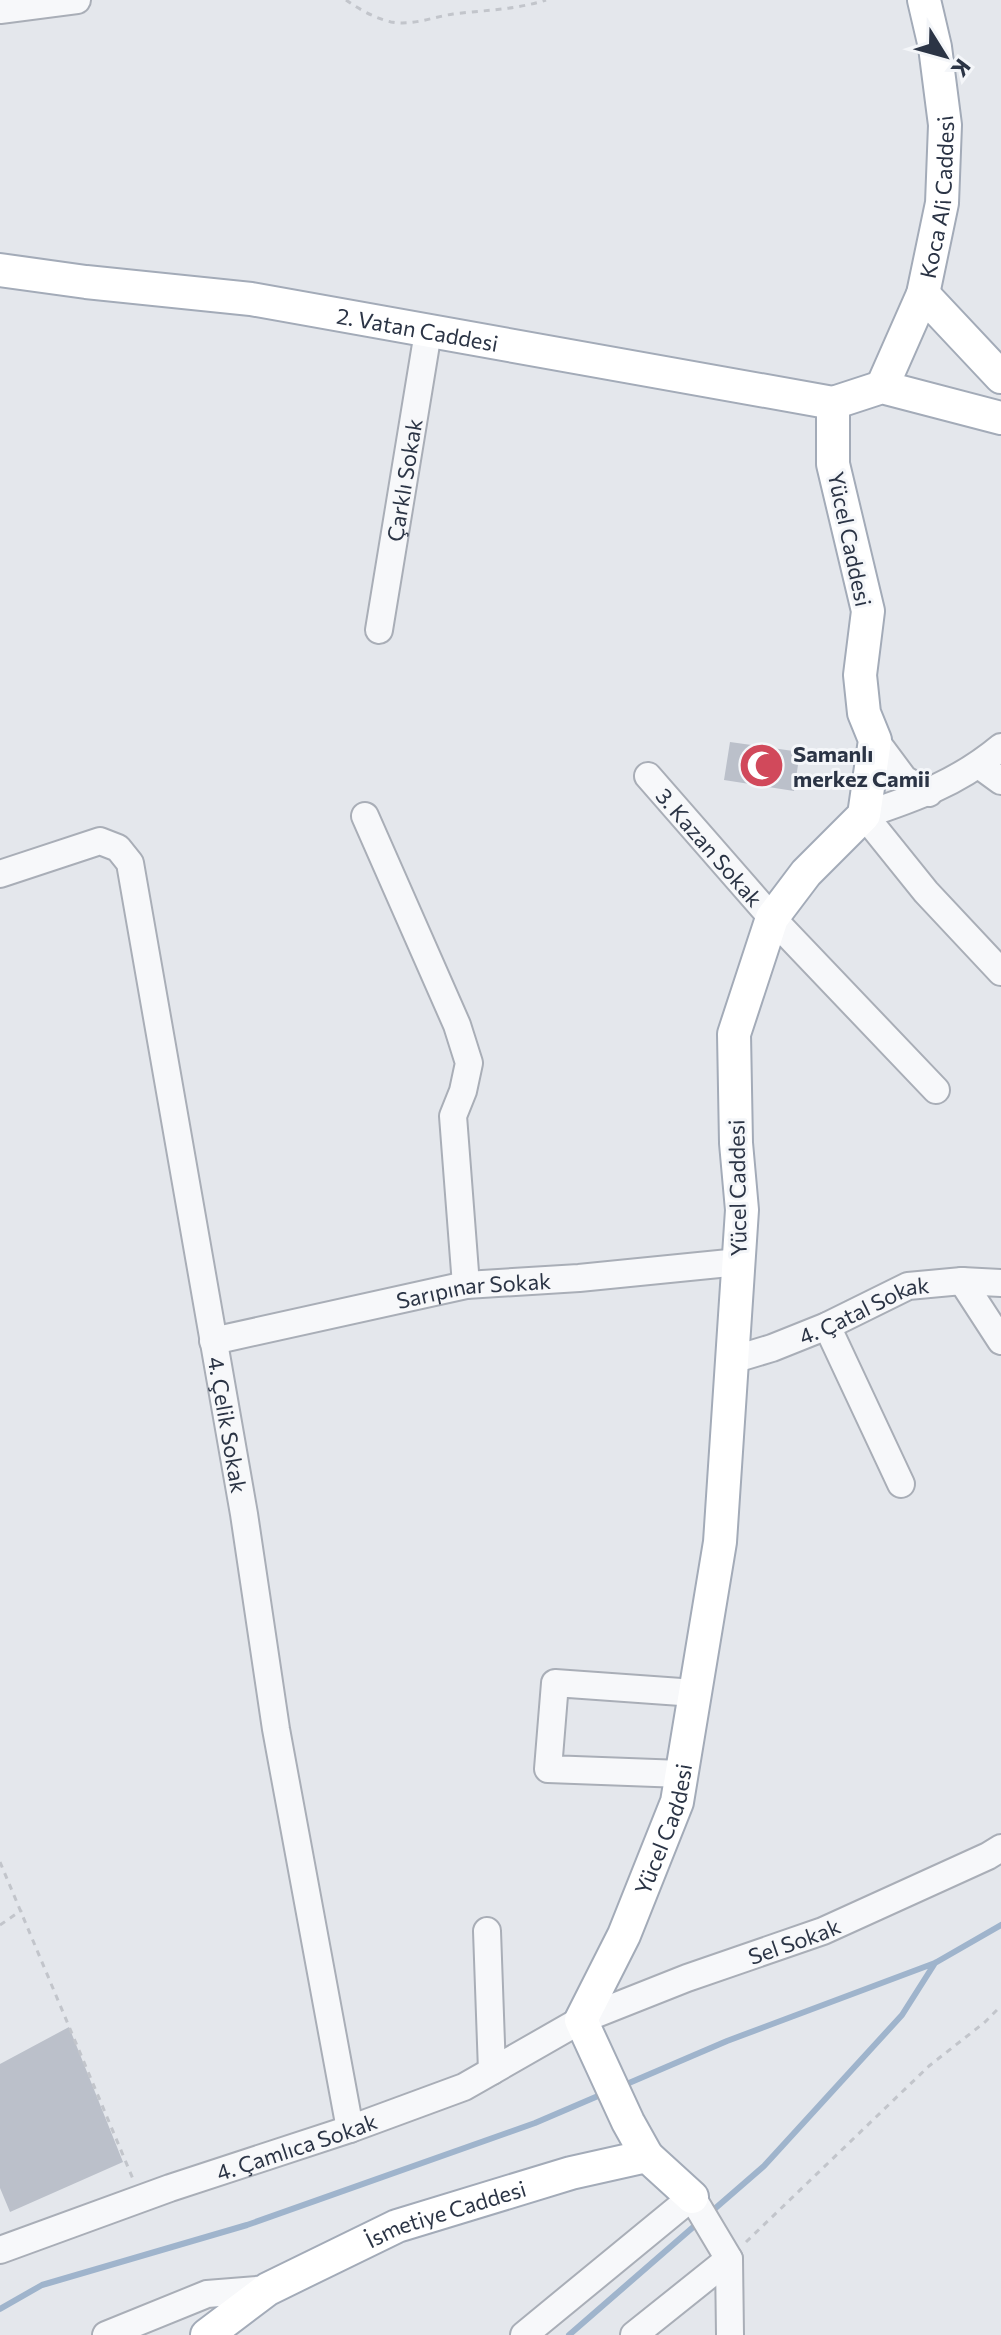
<svg xmlns="http://www.w3.org/2000/svg" width="1001" height="2335" font-family="Commissioner,sans-serif">
	<style>
		.lines { fill: none; stroke-linecap: round; stroke-linejoin: round }
		.stream { stroke: #9fb4cc; stroke-width: 6 }
		.building { fill: #bbc0ca }
		.minor-casing { stroke: #a9aeb7; stroke-width: 30 }
		.major-casing { stroke: #a3abb8; stroke-width: 36 }
		.path { stroke: #c2c5cb; stroke-width: 3; stroke-dasharray: 6 6; stroke-linecap: butt }
		.minor { stroke: #f7f8fa; stroke-width: 26 }
		.major { stroke: #fff; stroke-width: 32 }
		.labels { text-anchor: middle; dominant-baseline: central; stroke-width: 6; stroke-linejoin: round; paint-order: stroke }
		.street-label { font-size: 22px; fill: #2b3445; stroke: #f4f6f9 }
		.poi-label { font-size: 22px; font-weight: bold; fill: #2b3445; stroke: #f4f6f9; text-anchor: start }
	</style>
	<rect width="100%" height="100%" fill="#e4e7ec"/>
	<g class="lines">
		<path class="stream" d="M622 2086 727 2041 935 1963 1001 1925
			M711 2212 764 2166 902 2015 935 1963
			M0 2309 42 2285 247 2225 535 2123 605 2093
			M569 2335 699 2222"/>
	</g>
	<path class="building" d="M730 742 800 752 794 791 724 780Z
		M69 2027 123 2162 10 2212 0 2188V2064Z"/>
	<g class="lines">
		<defs>
			<g id="minor">
				<path d="M0 10 77 0"/>
				<path id="s1" d="M379 630 428 332"/>
				<path d="M875 740 904 779 929 793"/>
				<path d="M1001 747C959 782 916 798 864 815L926 892 1001 972"/>
				<path d="M979 765 1001 781"/>
				<path id="s2" d="M648 776 772 918 936 1090"/>
				<path d="M365 816 457 1025 469 1063 463 1091 453 1116 466 1285"/>
				<path id="s3" d="M0 874 100 841 118 848 130 863 244 1514 276 1729 350 2129"/>
				<path d="M962 1281 1001 1341"/>
				<path d="M827 1326 901 1484"/>
				<path id="s4" d="M213 1341 466 1285 579 1278 739 1262"/>
				<path id="s5" d="M732 1360 772 1348 827 1326 908 1286 962 1281 1001 1283"/>
				<path d="M682 1774 548 1769 555 1683 695 1693"/>
				<path d="M487 1931 492 2071"/>
				<path id="s6" d="M0 2250 170 2188 350 2129 464 2087 581 2020 687 1978 823 1931 988 1856 1001 1848"/>
				<path d="M106 2335 207 2294 268 2289"/>
				<path d="M524 2335 692 2197 729 2259 730 2335"/>
				<path d="M634 2335 729 2259"/>
			</g>
			<g id="major">
				<path id="s7" d="M0 270 86 282 251 299 833 403 882 387 1001 418"/>
				<path d="M923 294 1001 377"/>
				<path id="s8" d="M882 387 923 294 942 203 945 125 935 47 924 0"/>
				<path id="s9" d="M647 2156 628 2122 581 2020 624 1935 677 1802 720 1542 742 1210 736 1143 734 1034 772 918 806 873 864 815 875 740 864 713 860 675 868 611 833 464V403"/>
				<path id="s10" d="M207 2335 268 2289 397 2226 571 2173 647 2156 692 2197"/>
			</g>
		</defs>
		<use href="#minor" class="minor-casing"/>
		<use href="#major" class="major-casing"/>
		<path class="path" d="M346 0C359 9 374 18 391 22 412 26 433 17 453 14 485 10 515 10 546 0
			M0 1862 133 2179
			M0 1925 22 1910
			M746 2242 929 2066 985 2022 1001 2006"/>
		<use href="#minor" class="minor"/>
		<use href="#major" class="major"/>
	</g>
	<defs>
		<symbol id="mosque-disc" viewBox="-11 -11 22 22"><circle r="9.5" fill="#d1495b" stroke="#f4f6f9"/><path d="M3.5-4.9A6 6 0 1 0 3.5 4.9A5 5 0 1 1 3.5-4.9Z" fill="#fff"/></symbol>
	</defs>
	<g fill-rule="evenodd">
		<use href="#mosque-disc" x="736" y="740" width="51" height="51"/>
	</g>
	<g class="labels">
		<g class="street-label">
			<text stroke="none"><textPath href="#s8" startOffset="200">Koca Ali Caddesi</textPath></text>
			<text stroke="none"><textPath href="#s7" startOffset="422">2. Vatan Caddesi</textPath></text>
			<text stroke="none"><textPath href="#s1" startOffset="152">Çarklı Sokak</textPath></text>
			<text transform="translate(850 539) rotate(78)">Yücel Caddesi</text>
			<text stroke="none"><textPath href="#s2" startOffset="94">3. Kazan Sokak</textPath></text>
			<text transform="translate(737 1188) rotate(-91)">Yücel Caddesi</text>
			<text stroke="none"><textPath href="#s4" startOffset="266">Sarıpınar Sokak</textPath></text>
			<text stroke="none"><textPath href="#s5" startOffset="142">4. Çatal Sokak</textPath></text>
			<text stroke="none"><textPath href="#s3" startOffset="714">4. Çelik Sokak</textPath></text>
			<text stroke="none"><textPath href="#s9" startOffset="360">Yücel Caddesi</textPath></text>
			<text stroke="none"><textPath href="#s6" startOffset="854">Sel Sokak</textPath></text>
			<text stroke="none"><textPath href="#s6" startOffset="314">4. Çamlıca Sokak</textPath></text>
			<text stroke="none"><textPath href="#s10" startOffset="270">İsmetiye Caddesi</textPath></text>
		</g>
		<g class="poi-label">
			<text x="793" y="753">Samanlı<tspan x="793" dy="25">merkez Camii</tspan></text>
		</g>
	</g>
	<g transform="translate(945 56) rotate(127)" stroke="#f4f6f9" stroke-width="6" paint-order="stroke">
	<path d="M0-6L14 30L0 20L-14 30Z" fill="#2b3445"/>
	<text y="-12" font-size="22" font-weight="bold" text-anchor="middle" fill="#2b3445">K</text>
	</g>
</svg>
